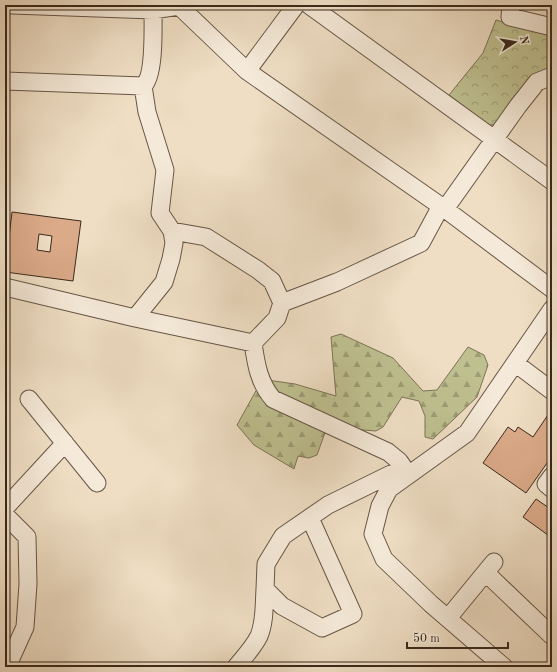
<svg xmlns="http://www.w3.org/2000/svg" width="557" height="672" font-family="'Old Standard TT',serif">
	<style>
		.forest { fill: url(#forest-firs); stroke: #7c7456 }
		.park { fill: url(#park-crowns); stroke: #7c7456 }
		.building { fill: #dbaa89; stroke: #3a291c; fill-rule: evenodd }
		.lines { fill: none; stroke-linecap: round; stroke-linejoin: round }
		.minor-casing { stroke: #675646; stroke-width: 19 }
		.minor { stroke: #f5ead9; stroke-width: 17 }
	</style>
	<defs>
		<pattern id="forest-firs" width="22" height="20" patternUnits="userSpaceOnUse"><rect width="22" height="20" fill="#bfc090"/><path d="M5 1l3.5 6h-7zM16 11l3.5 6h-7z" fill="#9c9c75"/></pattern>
		<pattern id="park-crowns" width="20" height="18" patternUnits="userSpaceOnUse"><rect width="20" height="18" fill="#bfc090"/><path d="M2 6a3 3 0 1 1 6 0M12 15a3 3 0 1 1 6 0" fill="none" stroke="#9c9c75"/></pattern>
	</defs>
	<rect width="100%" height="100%" fill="#efdec4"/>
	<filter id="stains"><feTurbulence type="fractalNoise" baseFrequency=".005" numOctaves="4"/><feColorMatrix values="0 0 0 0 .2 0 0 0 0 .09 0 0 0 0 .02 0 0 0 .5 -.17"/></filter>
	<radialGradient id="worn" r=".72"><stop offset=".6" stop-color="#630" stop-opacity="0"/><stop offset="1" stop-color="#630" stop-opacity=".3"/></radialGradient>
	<path class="forest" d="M341 334 393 358 423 391 437 390 468 347 484 355 488 365 477 397 433 439 425 437V416L419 401 402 397 383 427 376 431 327 427 317 455 309 458 298 456 294 469 254 445 237 425 257 389 267 380 295 384 336 396 331 337Z"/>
	<path class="park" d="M496 20 552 36V69L500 124 489 125 449 95 483 53Z"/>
	<path class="building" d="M12 212 81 221 73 281 5 272ZM39 234 52 236 50 252 37 250Z
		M552 409V456L526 493 483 463 508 427 515 432 518 427 533 437Z
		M536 499 552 510V538L523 517Z"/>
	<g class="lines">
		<defs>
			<path id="minor" d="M12 5 153 10 179 6 181 5
				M178 5 247 71 445 209 552 289
				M309 5 552 181
				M511 5 510 17 552 27
				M247 71 296 5
				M5 81 143 86
				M445 209 518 106 537 82 552 76
				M5 287 135 318 164 282 171 259 174 243 172 231 160 213 165 170 147 112 143 86C155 77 153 25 153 10
				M282 303 337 282 421 243 441 206
				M135 318 253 343 277 318 282 303 272 281 258 270 206 237 172 231
				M253 343C256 364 259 383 273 399L388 452 399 461 408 474
				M515 363 552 391
				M29 399 97 483
				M552 476 546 484 552 489
				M5 508 65 443
				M5 515 27 537 28 584 25 627 7 667
				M310 518 353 614 322 628 282 606 265 589 266 564 283 536 328 505 391 474 407 475
				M486 573 552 636
				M448 618 494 562
				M236 667C244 657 253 648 259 636 265 622 264 604 265 589
				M504 667 431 604 384 559 373 534 380 506 389 489 467 433 552 309"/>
		</defs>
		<use href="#minor" class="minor-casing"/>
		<use href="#minor" class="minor"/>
	</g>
	<rect width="557" height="672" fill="none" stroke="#efdec4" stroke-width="20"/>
	<rect x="6" y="6" width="545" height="660" fill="none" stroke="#3a291c" stroke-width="2"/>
	<rect x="10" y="10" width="537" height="652" fill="none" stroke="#3a291c"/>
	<g transform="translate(515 42) rotate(78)" stroke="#f5ead9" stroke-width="3" paint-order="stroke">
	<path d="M0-3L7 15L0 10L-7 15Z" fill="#3a291c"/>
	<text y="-6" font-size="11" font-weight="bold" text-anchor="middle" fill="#3a291c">N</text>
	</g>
	<path d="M407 642v6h101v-6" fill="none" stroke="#3a291c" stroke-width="2"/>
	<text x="413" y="642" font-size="12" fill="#3a291c" stroke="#f5ead9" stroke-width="3" paint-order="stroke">50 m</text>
	<rect width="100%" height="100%" filter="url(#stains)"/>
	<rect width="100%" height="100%" fill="url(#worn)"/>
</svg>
